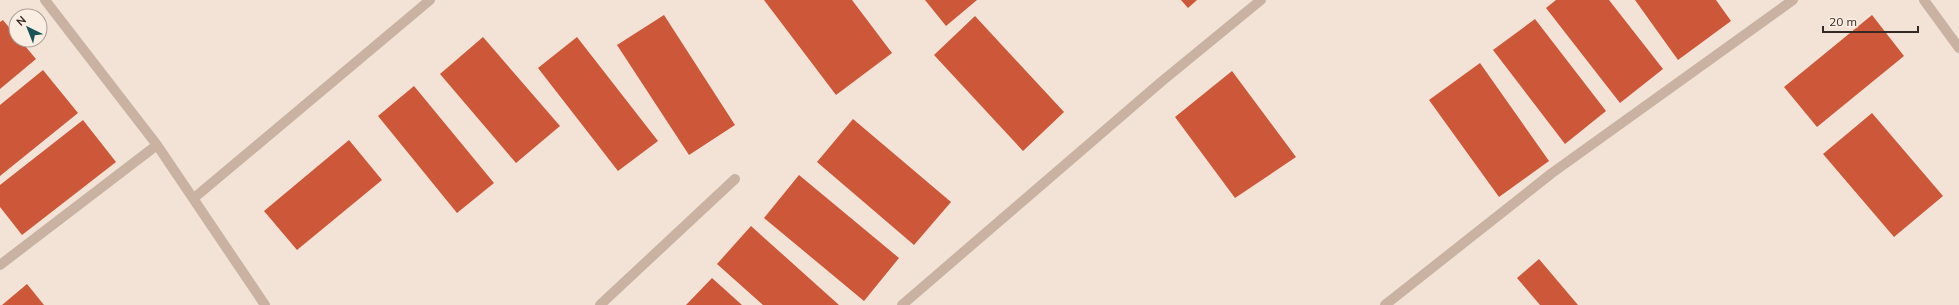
<svg xmlns="http://www.w3.org/2000/svg" width="1959" height="305" font-family="Mulish,sans-serif">
	<style>
		.building { fill: #cc5739 }
		.lines { fill: none; stroke-linecap: round; stroke-linejoin: round }
		.minor { stroke: #cab2a2; stroke-width: 10 }
	</style>
	<rect width="100%" height="100%" fill="#f2e3d6"/>
	<path class="building" d="M764 0H852L892 53 836 95Z
		M925 0H977L946 26Z
		M1181 0H1197L1188 8Z
		M1556 0H1609L1663 69 1620 103 1546 8Z
		M1635 0H1716L1731 21 1678 60Z
		M664 15 735 125 689 155 617 45Z
		M1872 15 1904 56 1817 127 1784 87Z
		M975 16 1064 112 1023 151 934 55Z
		M1535 19 1606 111 1565 144 1493 50Z
		M3 20 16 36V40H20L36 59 0 89V22Z
		M483 37 560 126 516 163 440 74Z
		M577 37 658 141 618 171 538 68Z
		M1480 63 1549 161 1499 197 1429 100Z
		M43 70 78 113 0 176V105Z
		M1232 71 1296 157 1235 198 1175 117Z
		M414 86 494 183 457 213 378 116Z
		M1872 113 1943 196 1894 237 1823 154Z
		M853 119 951 202 914 245 817 162Z
		M83 120 116 162 22 235 0 207V185Z
		M349 140 382 180 297 250 264 211Z
		M799 175 899 258 864 301 764 218Z
		M751 226 839 305H763L717 264Z
		M1539 259 1578 305H1540L1517 278Z
		M712 278 742 305H686Z
		M27 284 44 305H2Z"/>
	<g class="lines">
		<path class="minor" d="M45 0 157 145 265 305
			M1924 0 1959 48
			M194 198 430 0
			M0 265 157 145
			M600 305 735 179
			M902 305 1161 82 1261 0
			M1385 305 1552 173 1793 0"/>
	</g>
	<g transform="translate(28 28) rotate(317)"><circle r="19" fill="#faeee2" stroke="#ab9f96"/>
	<path d="M0-3L7 15L0 10L-7 15Z" fill="#195557"/>
	<text y="-6" font-size="11" font-weight="bold" text-anchor="middle" fill="#342925">N</text>
	</g>
	<path d="M1823 26v6h95v-6" fill="none" stroke="#342925" stroke-width="2"/>
	<text x="1829" y="26" font-size="12" fill="#342925" stroke="#faeee2" stroke-width="3" paint-order="stroke">20 m</text>
</svg>
